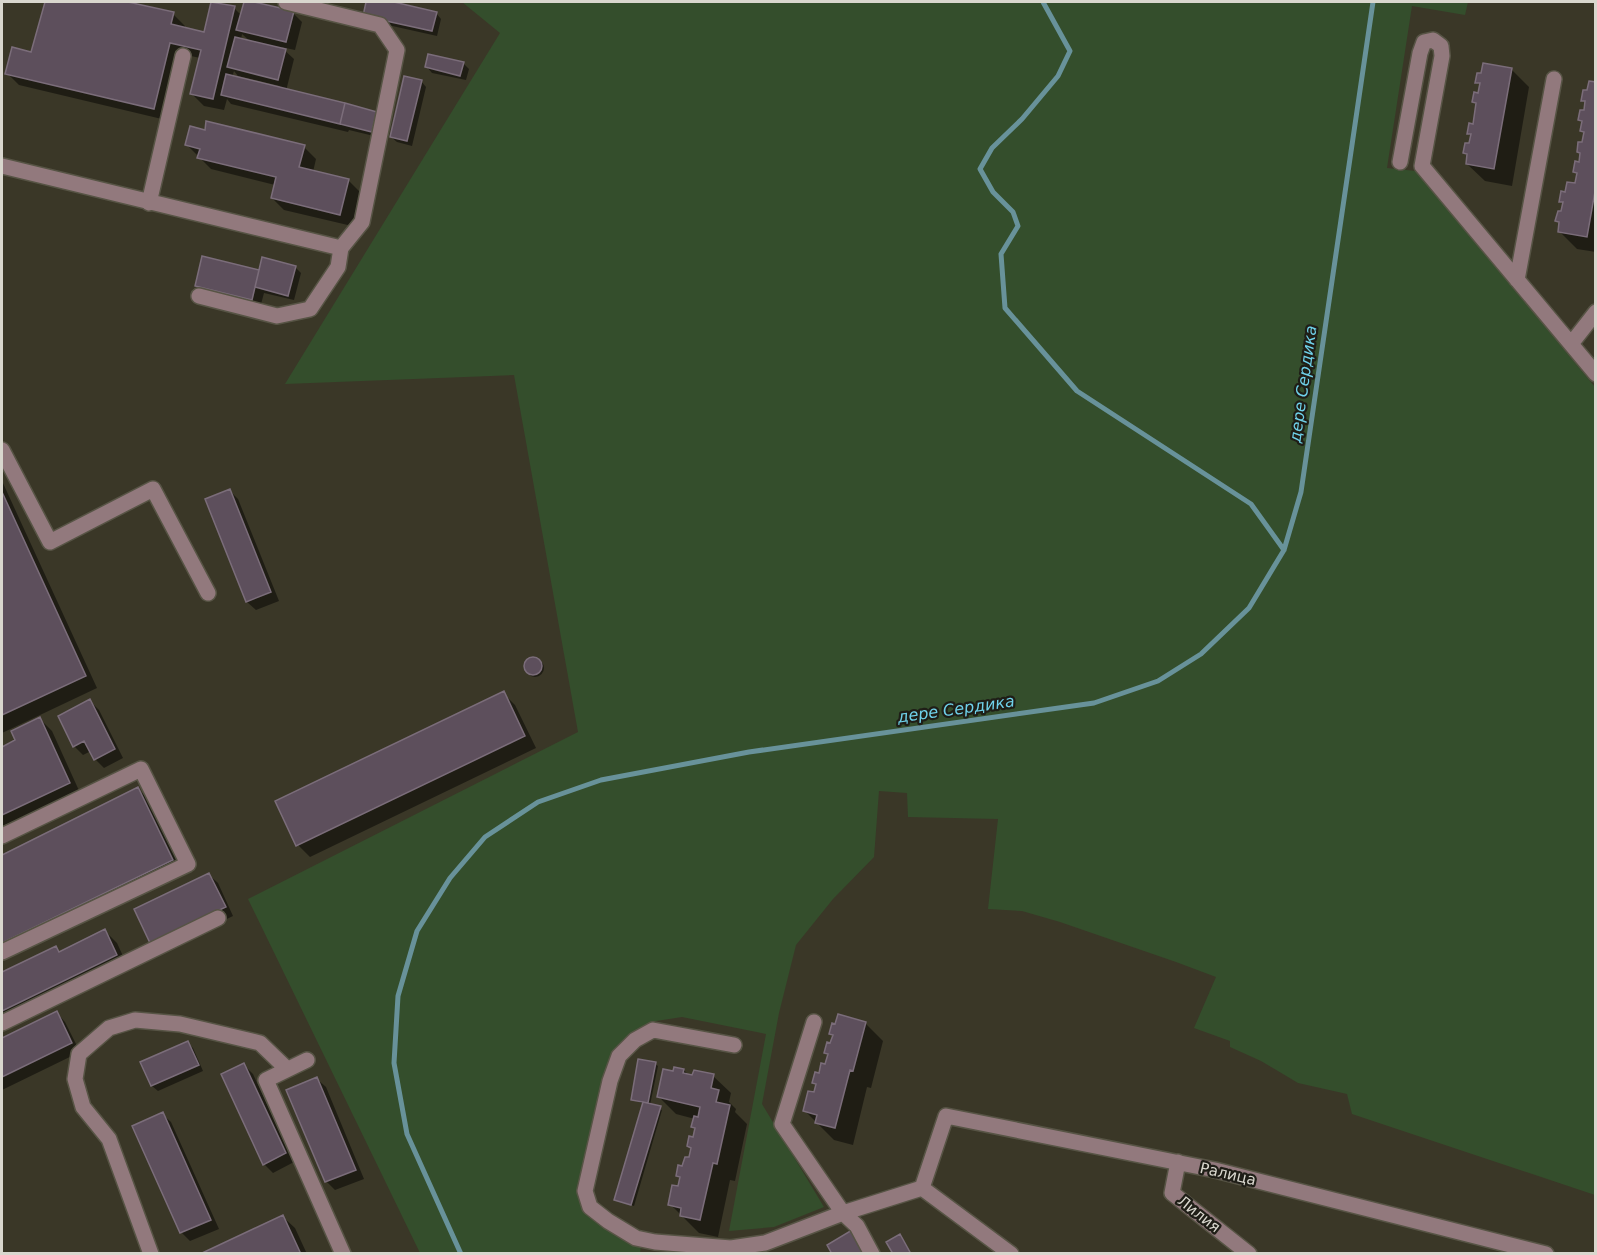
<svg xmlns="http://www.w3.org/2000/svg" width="1597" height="1255" font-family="'DejaVu Sans',sans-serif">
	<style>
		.green { fill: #344e2c }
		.shadow { fill: #0007; fill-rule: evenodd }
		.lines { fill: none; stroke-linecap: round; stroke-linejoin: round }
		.stream { stroke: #68929a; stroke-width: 5 }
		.building { fill: #5d4f5c; stroke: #7b6d7a; stroke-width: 1.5 }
		.minor-casing { stroke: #575445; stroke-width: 18 }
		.minor { stroke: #92797d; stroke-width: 15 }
		.labels { text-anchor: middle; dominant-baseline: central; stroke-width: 4.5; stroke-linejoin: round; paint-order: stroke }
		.street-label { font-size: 15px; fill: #d9d7ce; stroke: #1f1e17 }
		.water-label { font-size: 16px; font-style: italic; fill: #6fd1e9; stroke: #1f1e17 }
	</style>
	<rect width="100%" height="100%" fill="#3a3727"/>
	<path class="green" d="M462 2H1468L1465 15 1412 6 1387 168 1416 171 1595 387V1195L1352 1114 1347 1094 1298 1083 1261 1061 1230 1047V1041L1194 1028 1216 977 1176 962 1060 922 1022 911 988 909 998 819 908 817 907 793 879 791 874 857 833 899 796 945 779 1013 762 1104 824 1207 774 1227 729 1231 766 1034 682 1017 656 1021 636 1030 614 1053 580 1197 581 1205 586 1212 641 1247 640 1253H420L248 899 578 732 514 375 285 384 500 33Z"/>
	<path class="shadow" d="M46 2H122L173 14 185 26V29L206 34 234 8 242 16 245 2 293 13 302 22 295 50 281 47 294 59 286 91 376 113 378 137 349 130 348 132 231 104 227 99 224 110 204 106 192 94 200 58 182 54 166 120 19 85 7 73 33 54ZM242 34 251 42 241 40ZM234 71 238 76 280 86 279 89 232 77Z
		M367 2H387L436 13 441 19 437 36 370 21 364 15Z
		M463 63 469 69 466 80 432 73 427 67Z
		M1511 69 1529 87 1512 186 1485 181 1467 164 1468 156 1465 153 1470 145 1472 137 1468 133 1474 126 1477 106 1474 102 1479 94 1481 86 1477 82Z
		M421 81 426 87 412 146 397 142 391 137Z
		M1596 83V252L1577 249 1559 231 1561 224 1557 221 1562 213 1564 204 1561 201 1576 185 1578 175 1575 172 1580 164 1581 155 1578 152 1583 144 1585 134 1582 130 1583 123 1580 120 1585 112 1586 104 1583 100Z
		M187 145 304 147 316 159 313 172 348 180 360 192 352 226 284 210 272 198 275 185 211 169Z
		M295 267 301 273 294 300 264 293 260 308 206 294 197 285 260 271Z
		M2 481 97 688 2 733Z
		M229 490 238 499 279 601 256 610 247 602 207 499Z
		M526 668a9 9 0 1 1 18 0a9 9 0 1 1-18 0Z
		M503 693 515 705 536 748 310 857 298 845Z
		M90 701 99 710 123 758 104 768 95 759 91 751 83 755 74 746Z
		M40 719 52 731 81 795 2 831V748L17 741Z
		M138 789 150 801 184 873 2 960V857Z
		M209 875 218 883 233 916 160 951Z
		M105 931 117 943 128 967 2 1028V974L55 947 61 953Z
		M57 1013 65 1022 80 1052 2 1090V1040Z
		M865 1023 883 1041 871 1088 867 1087 853 1145 834 1140 805 1111 815 1094 817 1086 814 1082 826 1066 829 1056 826 1053 832 1045 834 1037 831 1033Z
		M187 1042 193 1048 203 1071 158 1091 152 1086 142 1062Z
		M655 1064 658 1066 650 1105 662 1110 634 1206 615 1200 644 1104 632 1099Z
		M244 1065 253 1074 294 1162 273 1173 264 1164Z
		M684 1070 689 1076H713L731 1093 729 1102 736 1109 735 1112 747 1124 735 1181 730 1180 718 1237 699 1233 670 1204 679 1187 681 1179 677 1176 690 1159 692 1150 688 1146 694 1138 696 1130 693 1126 695 1119 676 1114 659 1097 674 1073Z
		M317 1079 326 1087 364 1179 335 1190 326 1181Z
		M162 1114 171 1122 219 1229 190 1241 181 1232Z
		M283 1217 295 1228 307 1254H204Z"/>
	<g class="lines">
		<path class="stream" d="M1043 2 1070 51 1058 76 1022 119 992 148 980 169 993 192 1013 212 1018 226 1001 254 1005 308 1077 391 1251 504 1284 550
			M461 1254 407 1134 394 1063 398 996 417 931 450 878 485 837 538 802 601 780 749 752 1094 703 1158 681 1201 654 1249 608 1284 550 1301 492 1373 2"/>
	</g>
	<path class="building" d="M45 2H128L174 12 171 24 204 32 211 2 235 6 213 99 190 94 201 50 170 43 154 109 5 74 12 47 31 52Z
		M244 2H254L294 11 286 42 236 30Z
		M366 2H394L437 12 432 31 363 16Z
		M235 37 286 49 278 80 227 67Z
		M428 54 464 62 460 76 425 67Z
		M1483 63 1512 68 1494 169 1466 164 1467 154 1463 153 1465 143H1469L1471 134H1467L1469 123 1473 124 1476 103 1472 102 1474 92 1478 93 1480 83H1475L1477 73H1481Z
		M226 74 345 103 340 124 221 95Z
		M404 76 422 80 407 141 390 137Z
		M1589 81 1596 82V186L1587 237 1558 232 1559 222 1555 221 1558 211H1561L1563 202H1559L1561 191 1565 192 1567 182 1575 183 1577 173 1573 172 1575 161 1579 162 1580 153 1577 152 1578 142H1582L1584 132 1580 131 1582 121 1578 120 1580 110H1584L1585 101H1581L1583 90H1587Z
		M345 103 377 112 372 132 340 124Z
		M206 121 305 145 299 167 349 179 340 215 271 198 276 177 197 158 200 149 185 145 190 126 205 130Z
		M202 256 259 270 252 300 195 286Z
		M262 257 296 266 288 296 255 287Z
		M230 489 271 592 246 602 205 499Z
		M2 492 86 676 2 715Z
		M524 666a9 9 0 1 1 18 0a9 9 0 1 1-18 0Z
		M504 691 525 736 296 846 275 801Z
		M90 699 115 749 94 760 84 741 73 747 58 716Z
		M40 717 70 783 2 815V747L15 740 11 731Z
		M138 787 173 860 2 943V855Z
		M209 873 226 907 150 943 134 909Z
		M105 929 117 955 2 1011V972L56 946 59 952Z
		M57 1011 72 1043 2 1077V1038Z
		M838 1014 866 1022 853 1071 850 1070 835 1128 815 1123 817 1115 803 1111 808 1091 814 1092 816 1084 812 1083 815 1072 819 1073 821 1063 825 1064 828 1054 824 1053 827 1042 830 1043 833 1035 829 1034 832 1023 835 1024Z
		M188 1041 199 1065 151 1086 140 1062Z
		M638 1059 656 1062 648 1103 631 1100Z
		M244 1063 286 1153 263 1165 221 1074Z
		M674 1067 684 1069 683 1073 692 1075 694 1070 714 1074 711 1088 719 1090 716 1102 730 1105 717 1164 713 1163 700 1220 680 1216 681 1208 668 1205 672 1185 678 1186 680 1177 676 1176 678 1165 682 1166 685 1157H689L691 1148 687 1146 689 1136 693 1137 695 1128 691 1127 694 1116 698 1117 700 1107 657 1097 663 1069 673 1071Z
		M317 1077 356 1170 325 1182 286 1090Z
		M643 1102 661 1106 631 1205 614 1200Z
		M163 1112 211 1220 180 1233 132 1126Z
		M283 1215 300 1252 297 1254H200Z
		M852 1230 866 1254H832L827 1245Z
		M900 1234 911 1254H893L886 1242Z"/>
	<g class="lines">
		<defs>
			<path id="minor" d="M1400 162 1420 53 1424 42 1433 40 1441 46 1442 56 1422 166 1596 374
				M2 166 341 248 362 222 397 50 380 25 286 2
				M149 203 183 56
				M1517 280 1554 79
				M199 296 277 316 310 309 338 267 341 248
				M1571 344 1596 312
				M2 450 50 542 153 489 208 593
				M2 836 141 769 188 864 2 952
				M814 1022 782 1124 843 1213 857 1226 872 1254
				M2 1023 218 918
				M734 1045 653 1030 635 1040 619 1056 610 1081 585 1191 590 1207 608 1221 636 1238 655 1242 731 1248 765 1243 843 1213 922 1188
				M307 1060 266 1080 343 1254
				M1178 1162 1172 1193 1249 1254
				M151 1254 109 1139 83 1107 75 1079 79 1054 109 1028 135 1020 180 1024 260 1043 287 1069
				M1011 1254 922 1188 946 1116 1215 1170 1546 1254"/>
		</defs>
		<use href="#minor" class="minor-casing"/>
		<use href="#minor" class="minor"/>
	</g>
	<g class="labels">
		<g class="street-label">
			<text transform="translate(1228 1174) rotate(13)">Ралица</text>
			<text transform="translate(1199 1214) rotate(38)">Лилия</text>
		</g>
		<g class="water-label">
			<text transform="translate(1303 384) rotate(-82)">дере Сердика</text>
			<text transform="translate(956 709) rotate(-8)">дере Сердика</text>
		</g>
	</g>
	<rect width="1597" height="1255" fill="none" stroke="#d9d7ce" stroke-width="6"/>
</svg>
